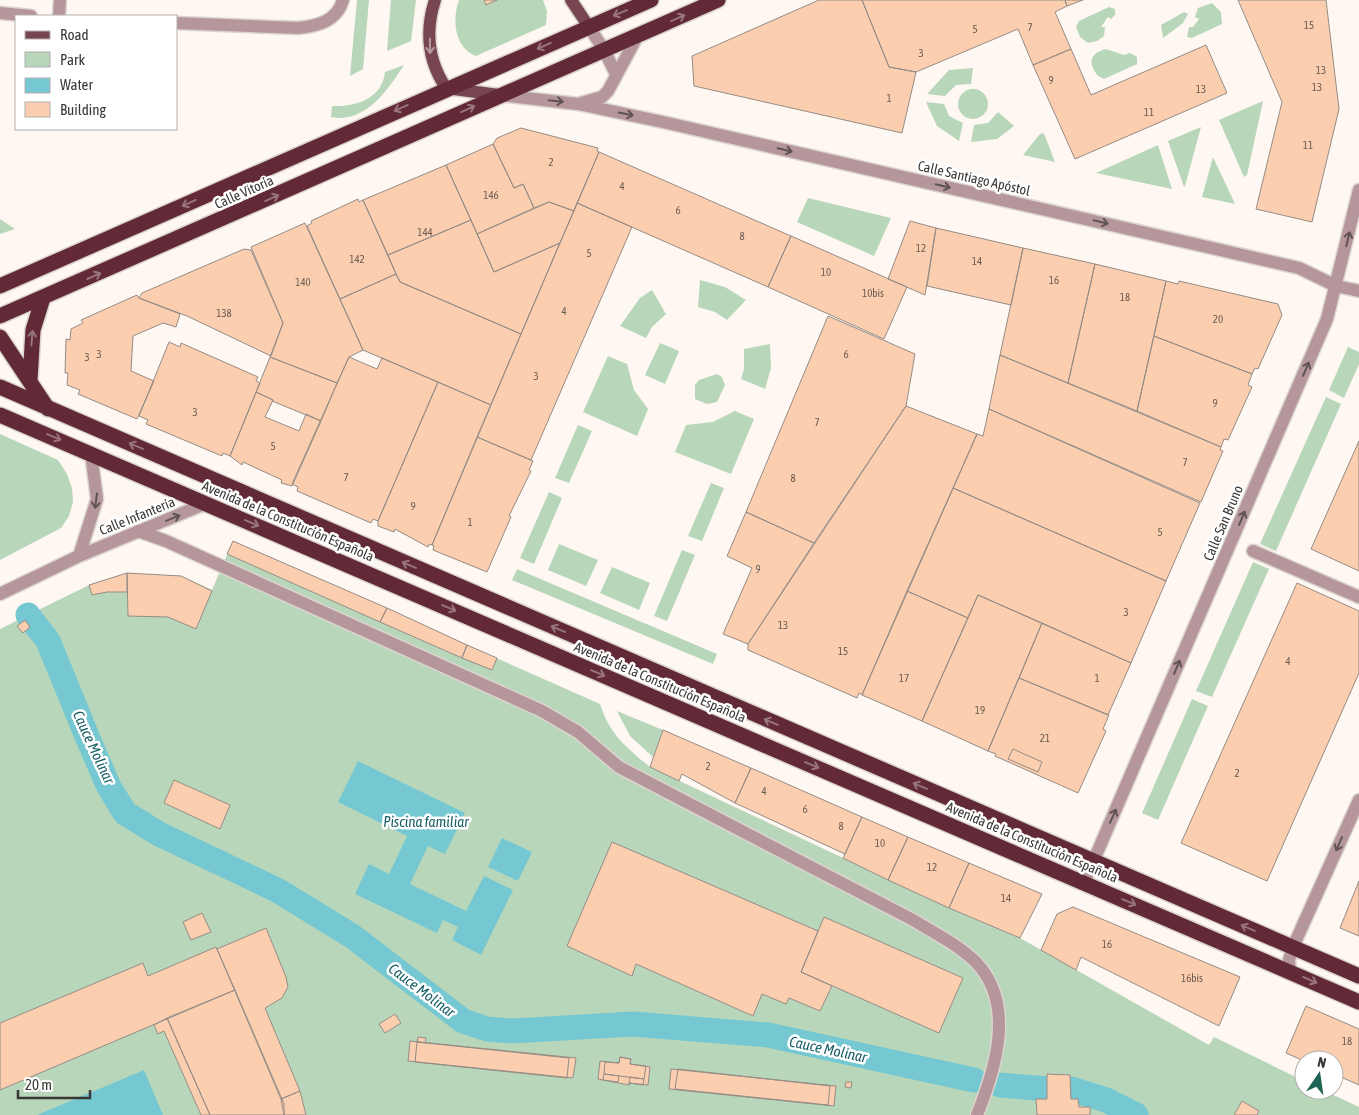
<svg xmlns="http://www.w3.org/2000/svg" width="1359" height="1115" font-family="'Asap Condensed',sans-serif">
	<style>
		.green { fill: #b8d6ba }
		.water { fill: #75c8d2 }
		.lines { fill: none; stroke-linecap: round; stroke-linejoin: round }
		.canal { stroke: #75c8d2; stroke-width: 25 }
		.building { fill: #fbceaf; stroke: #958c86 }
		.minor-casing { stroke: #dcd4cf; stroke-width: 15 }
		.major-casing { stroke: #dcd4cf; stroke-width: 15 }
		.highway-casing { stroke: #dcd4cf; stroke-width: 18 }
		.minor { stroke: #b5969b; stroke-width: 12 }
		.major { stroke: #784650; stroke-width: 12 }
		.highway { stroke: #612a36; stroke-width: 15 }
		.oneway { stroke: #98757c }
		.oneway2 { stroke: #b5999f }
		.oneway3 { stroke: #605453 }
		.labels { text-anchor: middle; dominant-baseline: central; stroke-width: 5; stroke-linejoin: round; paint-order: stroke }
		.number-label { font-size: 11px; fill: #6b5d53 }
		.street-label { font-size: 14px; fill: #3b3734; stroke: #fff }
		.water-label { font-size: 15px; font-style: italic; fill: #185e65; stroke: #fff }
	</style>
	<rect width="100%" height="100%" fill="#fff7f1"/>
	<path class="green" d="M357 0H369L363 69 350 76Z
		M391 0H416L411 41 387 51Z
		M459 0H484L486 5 497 0H543L547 11 546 25 476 56C454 48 452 19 459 0Z
		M1212 3 1221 12 1222 24 1192 38 1187 37 1189 27H1193L1199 19 1195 17 1198 8Z
		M1109 7 1115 9V15L1111 19 1108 17 1101 27H1105L1104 36 1097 41 1088 43 1080 37 1076 27 1079 21Z
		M1184 12 1188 14 1183 23 1163 38 1161 25Z
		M1106 49 1124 55 1130 53 1137 57V64L1104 79 1098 76C1088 64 1089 53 1106 49Z
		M404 65C388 90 365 124 331 117L332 106C356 107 382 99 385 72Z
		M973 68 971 84 956 85 945 96 927 94 949 70Z
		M958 104a15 15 0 1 1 30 0a15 15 0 1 1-30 0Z
		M1263 101 1247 175 1244 177 1219 120Z
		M926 102 944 104 949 116 963 123 959 141 937 126Z
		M998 112 1014 126 997 139 971 142 974 125 988 123Z
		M1201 127 1185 186 1184 187 1168 141Z
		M1043 133 1045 136 1055 162 1023 155 1040 134Z
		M1158 145 1172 189 1096 173Z
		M1213 157 1235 204 1202 197Z
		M808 198 891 218 874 256 797 222Z
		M0 219 15 229 0 234Z
		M700 280 725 287 746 300 727 320 715 312 698 307Z
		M652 290 666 314 652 327 646 338 620 326 640 298Z
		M660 343 679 351 665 384 645 375Z
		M770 344 771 368 765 389 741 379 744 369V349Z
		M1348 347 1359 352V364L1344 398 1329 390Z
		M608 356 627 364 634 390 648 409 637 436 583 412Z
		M717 374 722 377 725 385 717 402 707 404 695 399V385L699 380Z
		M1326 397 1341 404 1276 551 1260 544Z
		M735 411 754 419 731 474 675 452 686 425 713 422Z
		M578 425 592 431 569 483 555 478Z
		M0 434 58 460 67 474 72 488 73 502 69 516 61 528 0 560Z
		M711 483 724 488 702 541 688 536Z
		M549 492 562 498 534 564 520 558Z
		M233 541 600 704C610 735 626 747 650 767L949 908 1020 938 1209 1045 1214 1037 1304 1081V1090H1323L1359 1107V1115H0V629L89 585 127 573 181 576 212 590Z
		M559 544 598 560 586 586 548 570Z
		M682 550 695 555 667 621 654 616Z
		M1253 562 1269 569 1212 697 1196 691Z
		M612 567 650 583 639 610 600 593Z
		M517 569 717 654 713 664 512 580Z
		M1192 699 1208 706 1158 820 1142 813Z
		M617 711 663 730 653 757 630 736Z"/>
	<path class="water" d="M358 761 465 813 445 854 428 846 410 884 466 911 484 876 513 890 481 955 452 940 458 927 443 920 437 933 355 894 369 864 389 874 407 836 338 802Z
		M502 838 532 852 518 881 488 867Z
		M144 1070 163 1115H37Z"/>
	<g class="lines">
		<path class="canal" d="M28 615 48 641 89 741 109 787 125 813 159 834 277 890 352 936 463 1021 487 1029 512 1031 633 1024 768 1035 974 1080
			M1000 1085 1047 1089
			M1071 1089 1106 1100 1136 1115"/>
	</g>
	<path class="building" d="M484 0H497L486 5Z
		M819 0H862L889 67 916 72 902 133 694 86 692 56Z
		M862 0H1065L1067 6 1055 12 1071 49 1033 65 1018 29 916 72 889 67Z
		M1065 0H1083L1067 6Z
		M1238 0H1326L1339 109 1312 222 1256 209 1282 102Z
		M1206 45 1227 93 1075 159 1033 65 1071 49 1091 95Z
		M521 128 598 148 597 151 599 152 574 211 549 202 534 208 523 184 514 188 493 144 497 138Z
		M493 144 514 188 523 184 534 208 477 234 446 165Z
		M599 152 791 236 768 287 577 203Z
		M446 165 471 220 388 255 363 200Z
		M358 199 359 202 363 200 396 274 340 299 307 226 312 223 311 221Z
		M549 202 574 211 560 243 494 272 477 234Z
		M577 203 632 227 531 460 477 437Z
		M471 220 494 272 560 243 521 334 400 282 396 274 388 255Z
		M910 221 936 228 925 295 888 279Z
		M305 223 363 350 349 357 337 383 270 357 283 323 251 247Z
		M936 228 1023 248 1011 305 927 286Z
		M791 236 907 287 884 339 768 287Z
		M1023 248 1095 264 1068 383 1000 355Z
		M244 249 251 250 283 323 271 356 187 316 139 298 142 293Z
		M1095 264 1166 281 1137 411 1068 383Z
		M396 274 400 282 521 334 491 405 363 350 340 299Z
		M1166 281 1178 284 1179 281 1278 304 1282 315 1258 369 1255 368 1252 374 1154 336Z
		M137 295 139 298 180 314 176 327 163 323 133 336 131 371 154 381 137 419 78 394 80 390 67 385 68 373H65L66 339 70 340 71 329 83 323 81 320Z
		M828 316 915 354 906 406 814 543 746 512Z
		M1154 336 1252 374 1248 385 1252 387 1228 440 1224 439 1221 447 1137 411Z
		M169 342 180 347 181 343 258 377 256 381 260 383 230 456 223 453 222 456 146 424 148 420 139 416Z
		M1000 355 1221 447 1220 450 1223 451 1201 502 989 409Z
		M270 357 337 383 321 421 272 401 273 400 256 392Z
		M349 357 377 369 382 358 438 382 378 521 373 519 371 523 297 491 298 487 292 484Z
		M438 382 491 405 432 545 429 544 428 547 395 529 394 532 378 526V521Z
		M256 392 273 400 265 417 299 431 306 414 321 421 292 486 281 483 282 480 243 462 242 465 230 456Z
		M906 406 977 434 862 695 859 693 857 698 748 650V644Z
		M989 409 1200 503 1166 581 953 488 977 434 983 436Z
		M477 437 533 461 529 470 531 471 509 516 511 517 487 572 433 550 434 546 432 545Z
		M1359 441V571L1311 549Z
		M953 488 1166 581 1131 663 978 595 968 618 907 591Z
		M746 512 814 543 748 644 723 634 752 568 727 556Z
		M233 541 387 608 380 622 227 554Z
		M127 573 181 576 212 591 196 629 168 617 128 616Z
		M127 573V592H107L92 595 89 585Z
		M1297 583 1359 611V673L1267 881 1181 843Z
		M907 591 968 618 922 721 862 695Z
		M978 595 1042 623 988 751 922 721Z
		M387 608 467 645 462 658 380 622Z
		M25 620 30 627 23 633 17 626Z
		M1042 623 1131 663 1108 715 1019 678Z
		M467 645 497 658 492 670 462 658Z
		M1019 678 1109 715 1103 729 1106 731 1078 793 995 756 996 754 988 751Z
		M663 730 751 768 735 803 682 774 679 781 650 767Z
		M1013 749 1042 762 1038 772 1008 759Z
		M751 768 862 817 845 854 735 803Z
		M174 780 230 805 220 829 164 803Z
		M862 817 908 837 888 880 843 858Z
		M908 837 969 863 949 908 888 880Z
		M612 842 818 931 801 972 832 986 820 1011 789 998 786 1004 762 994 753 1016 636 964 632 976 567 946Z
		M969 863 1042 894 1020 938 949 908Z
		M1359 881V936L1340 928Z
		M1073 907 1240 977 1219 1026 1081 957 1076 970 1041 950 1057 914Z
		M202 913 211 932 191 940 183 922Z
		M824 917 963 978 939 1033 801 972Z
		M266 928 286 977 288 987 282 998 265 1008 300 1091 281 1099 217 949Z
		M216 947 235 990 0 1090V1023L143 963 148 976Z
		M235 990 284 1104V1115H210L167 1018Z
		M1306 1006 1359 1029V1085L1334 1074V1060L1304 1061 1286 1053Z
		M395 1014 401 1023 385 1033 379 1024Z
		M167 1018 210 1115H201L164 1031 158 1034 154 1025Z
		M418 1037 426 1038 425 1043 417 1042Z
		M410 1041 576 1058 573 1078 408 1061Z
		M417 1042 569 1058 567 1078 415 1062Z
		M620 1057 631 1059 630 1064 650 1067 648 1085 629 1083V1085L598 1079 600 1061 619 1063Z
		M620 1057 631 1059 630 1064 646 1066 644 1079 604 1074 605 1062 619 1063Z
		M671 1069 836 1086 834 1106 669 1089Z
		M678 1069 830 1086 828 1105 675 1089Z
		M604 1074 619 1076 618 1082 603 1080Z
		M1047 1074 1070 1075 1071 1099H1078L1079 1107H1090V1115H1037L1036 1099H1047Z
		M630 1077 644 1079 643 1085 629 1083Z
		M846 1082H852L851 1088 845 1087Z
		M300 1091 306 1115H284L281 1099Z
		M1242 1101 1259 1111 1257 1115H1234Z"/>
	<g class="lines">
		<defs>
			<path id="minor" d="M0 13 31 16
				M59 16 60 0
				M176 23 298 28C318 26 337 21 343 0
				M589 27 604 50 616 74
				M499 95 578 104 663 122 1299 268 1336 286 1359 291
				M581 103 602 97 608 91 638 35
				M138 531 166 541 542 711 578 732 619 767 915 921C937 935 965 948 981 968 1014 1010 995 1070 977 1115
				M1253 551 1359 597
				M79 556 97 499 91 453
				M0 594 79 556 207 503
				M1084 883 1327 319 1359 190
				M1290 971 1289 960 1293 947 1359 800"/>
			<path id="major" d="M435 0C425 31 428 61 446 88L499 95
				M571 0 589 27"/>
			<path id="highway" d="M0 286 651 0
				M0 316 718 0
				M0 337 48 409
				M30 380 33 330 43 298
				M0 387 1359 976
				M0 415 1359 1002"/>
		</defs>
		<use href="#minor" class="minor-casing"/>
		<use href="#major" class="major-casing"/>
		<use href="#highway" class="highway-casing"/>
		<use href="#minor" class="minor"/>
		<use href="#major" class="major"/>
		<use href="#highway" class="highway"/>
	</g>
	<defs><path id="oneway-shaft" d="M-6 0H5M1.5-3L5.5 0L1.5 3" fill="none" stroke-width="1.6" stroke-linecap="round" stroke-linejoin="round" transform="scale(1.25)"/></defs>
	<g class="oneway">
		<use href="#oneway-shaft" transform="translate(620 13) rotate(157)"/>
		<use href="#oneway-shaft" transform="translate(678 18) rotate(-24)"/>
		<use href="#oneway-shaft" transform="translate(544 46) rotate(156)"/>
		<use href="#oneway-shaft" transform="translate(401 108) rotate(156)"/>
		<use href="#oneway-shaft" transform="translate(468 109) rotate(-25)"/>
		<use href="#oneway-shaft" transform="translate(272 198) rotate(-24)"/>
		<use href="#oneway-shaft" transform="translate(189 203) rotate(156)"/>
		<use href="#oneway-shaft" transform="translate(94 276) rotate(-24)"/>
		<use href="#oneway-shaft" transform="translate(32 338) rotate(-85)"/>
		<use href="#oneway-shaft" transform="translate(54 437) rotate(23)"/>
		<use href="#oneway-shaft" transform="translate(136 446) rotate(-157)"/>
		<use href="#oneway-shaft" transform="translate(252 523) rotate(23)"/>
		<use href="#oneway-shaft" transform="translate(409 565) rotate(-157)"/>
		<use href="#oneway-shaft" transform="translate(449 608) rotate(23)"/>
		<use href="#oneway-shaft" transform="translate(558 629) rotate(-157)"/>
		<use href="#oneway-shaft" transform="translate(598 673) rotate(23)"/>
		<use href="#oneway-shaft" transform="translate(771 722) rotate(-157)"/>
		<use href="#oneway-shaft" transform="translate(812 765) rotate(23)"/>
		<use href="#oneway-shaft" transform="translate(920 786) rotate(-157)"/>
		<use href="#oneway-shaft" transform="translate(1129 902) rotate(23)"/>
		<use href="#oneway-shaft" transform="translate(1248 928) rotate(-157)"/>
		<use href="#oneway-shaft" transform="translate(1310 980) rotate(24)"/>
	</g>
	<use class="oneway2" href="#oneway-shaft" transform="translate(430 46) rotate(89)"/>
	<g class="oneway3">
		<use href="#oneway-shaft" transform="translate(556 101) rotate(6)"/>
		<use href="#oneway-shaft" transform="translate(626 114) rotate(12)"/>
		<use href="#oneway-shaft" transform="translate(785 150) rotate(13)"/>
		<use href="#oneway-shaft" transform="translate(943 186) rotate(13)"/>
		<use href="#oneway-shaft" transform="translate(1101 222) rotate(13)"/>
		<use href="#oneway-shaft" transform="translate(1348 239) rotate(-76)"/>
		<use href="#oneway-shaft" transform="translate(1306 369) rotate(-67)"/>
		<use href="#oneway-shaft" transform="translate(96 501) rotate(97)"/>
		<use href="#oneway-shaft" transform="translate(173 518) rotate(-22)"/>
		<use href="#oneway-shaft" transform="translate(1242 518) rotate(-67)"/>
		<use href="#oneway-shaft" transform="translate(1177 667) rotate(-67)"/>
		<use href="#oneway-shaft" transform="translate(1113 816) rotate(-66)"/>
		<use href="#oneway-shaft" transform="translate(1339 844) rotate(114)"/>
	</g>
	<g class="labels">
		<g class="number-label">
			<text x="1309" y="25">15</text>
			<text x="1030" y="27">7</text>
			<text x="975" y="29">5</text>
			<text x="921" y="53">3</text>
			<text x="1321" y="70">13</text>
			<text x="1051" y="80">9</text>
			<text x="1317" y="87">13</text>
			<text x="1201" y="89">13</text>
			<text x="889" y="98">1</text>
			<text x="1149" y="112">11</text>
			<text x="1308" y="145">11</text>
			<text x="551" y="162">2</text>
			<text x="622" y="186">4</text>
			<text x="491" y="195">146</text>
			<text x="678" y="210">6</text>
			<text x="425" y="232">144</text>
			<text x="742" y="236">8</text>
			<text x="921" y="248">12</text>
			<text x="589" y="253">5</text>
			<text x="357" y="259">142</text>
			<text x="977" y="261">14</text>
			<text x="826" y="272">10</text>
			<text x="1054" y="280">16</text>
			<text x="303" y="282">140</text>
			<text x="873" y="293">10bis</text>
			<text x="1125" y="297">18</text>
			<text x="564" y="311">4</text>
			<text x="224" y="313">138</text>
			<text x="1218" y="319">20</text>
			<text x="99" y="354">3</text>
			<text x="846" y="354">6</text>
			<text x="87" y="357">3</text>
			<text x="536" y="376">3</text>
			<text x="1215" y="403">9</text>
			<text x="195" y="412">3</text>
			<text x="817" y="422">7</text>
			<text x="273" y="446">5</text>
			<text x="1185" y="462">7</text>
			<text x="346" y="477">7</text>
			<text x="793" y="478">8</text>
			<text x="413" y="506">9</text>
			<text x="470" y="522">1</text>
			<text x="1160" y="532">5</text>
			<text x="758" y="569">9</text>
			<text x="1126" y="612">3</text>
			<text x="783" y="625">13</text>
			<text x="843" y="651">15</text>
			<text x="1288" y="661">4</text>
			<text x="904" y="678">17</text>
			<text x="1097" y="678">1</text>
			<text x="980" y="710">19</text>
			<text x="1045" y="738">21</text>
			<text x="708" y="766">2</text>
			<text x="1237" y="773">2</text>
			<text x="764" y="791">4</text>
			<text x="805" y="809">6</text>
			<text x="841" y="826">8</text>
			<text x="880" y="843">10</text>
			<text x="932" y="867">12</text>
			<text x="1006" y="898">14</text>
			<text x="1107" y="944">16</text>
			<text x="1192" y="978">16bis</text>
			<text x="1347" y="1041">18</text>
		</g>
		<g class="street-label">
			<text transform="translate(974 178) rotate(13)">Calle Santiago Apóstol</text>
			<text transform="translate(244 192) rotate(-24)">Calle Vitoria</text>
			<text transform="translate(137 516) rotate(-22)">Calle Infantería</text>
			<text transform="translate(288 521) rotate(23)">Avenida de la Constitución Española</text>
			<text transform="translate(1223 523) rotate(-67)">Calle San Bruno</text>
			<text transform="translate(660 682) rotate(23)">Avenida de la Constitución Española</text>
			<text transform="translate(1032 842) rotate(23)">Avenida de la Constitución Española</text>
		</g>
		<g class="water-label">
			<text transform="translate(94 747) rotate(65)">Cauce Molinar</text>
			<text x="426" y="821">Piscina familiar</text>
			<text transform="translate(422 990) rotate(37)">Cauce Molinar</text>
			<text transform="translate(828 1049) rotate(12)">Cauce Molinar</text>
		</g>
	</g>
	<rect x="15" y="15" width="162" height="115" fill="#ffffff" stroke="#b1afae"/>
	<rect x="25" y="31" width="25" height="8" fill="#784650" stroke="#b1afae"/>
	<text x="60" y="40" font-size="15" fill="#3b3734">Road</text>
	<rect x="25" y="52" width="25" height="15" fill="#b8d6ba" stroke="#b1afae"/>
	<text x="60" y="65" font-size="15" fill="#3b3734">Park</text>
	<rect x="25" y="78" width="25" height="15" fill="#75c8d2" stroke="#b1afae"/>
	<text x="60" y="90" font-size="15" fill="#3b3734">Water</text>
	<rect x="25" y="102" width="25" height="15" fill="#fbceaf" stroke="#b1afae"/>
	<text x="60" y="115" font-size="15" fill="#3b3734">Building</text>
	<g transform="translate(1319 1075) rotate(13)"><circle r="24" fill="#ffffff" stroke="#b1afae"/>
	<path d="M0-4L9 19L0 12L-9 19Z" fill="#1f6355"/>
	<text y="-8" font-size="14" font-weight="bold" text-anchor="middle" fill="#3b3734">N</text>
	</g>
	<path d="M18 1090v8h72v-8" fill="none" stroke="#3b3734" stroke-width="2.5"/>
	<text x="25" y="1090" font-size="15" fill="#3b3734" stroke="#ffffff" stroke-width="4" paint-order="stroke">20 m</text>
</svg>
